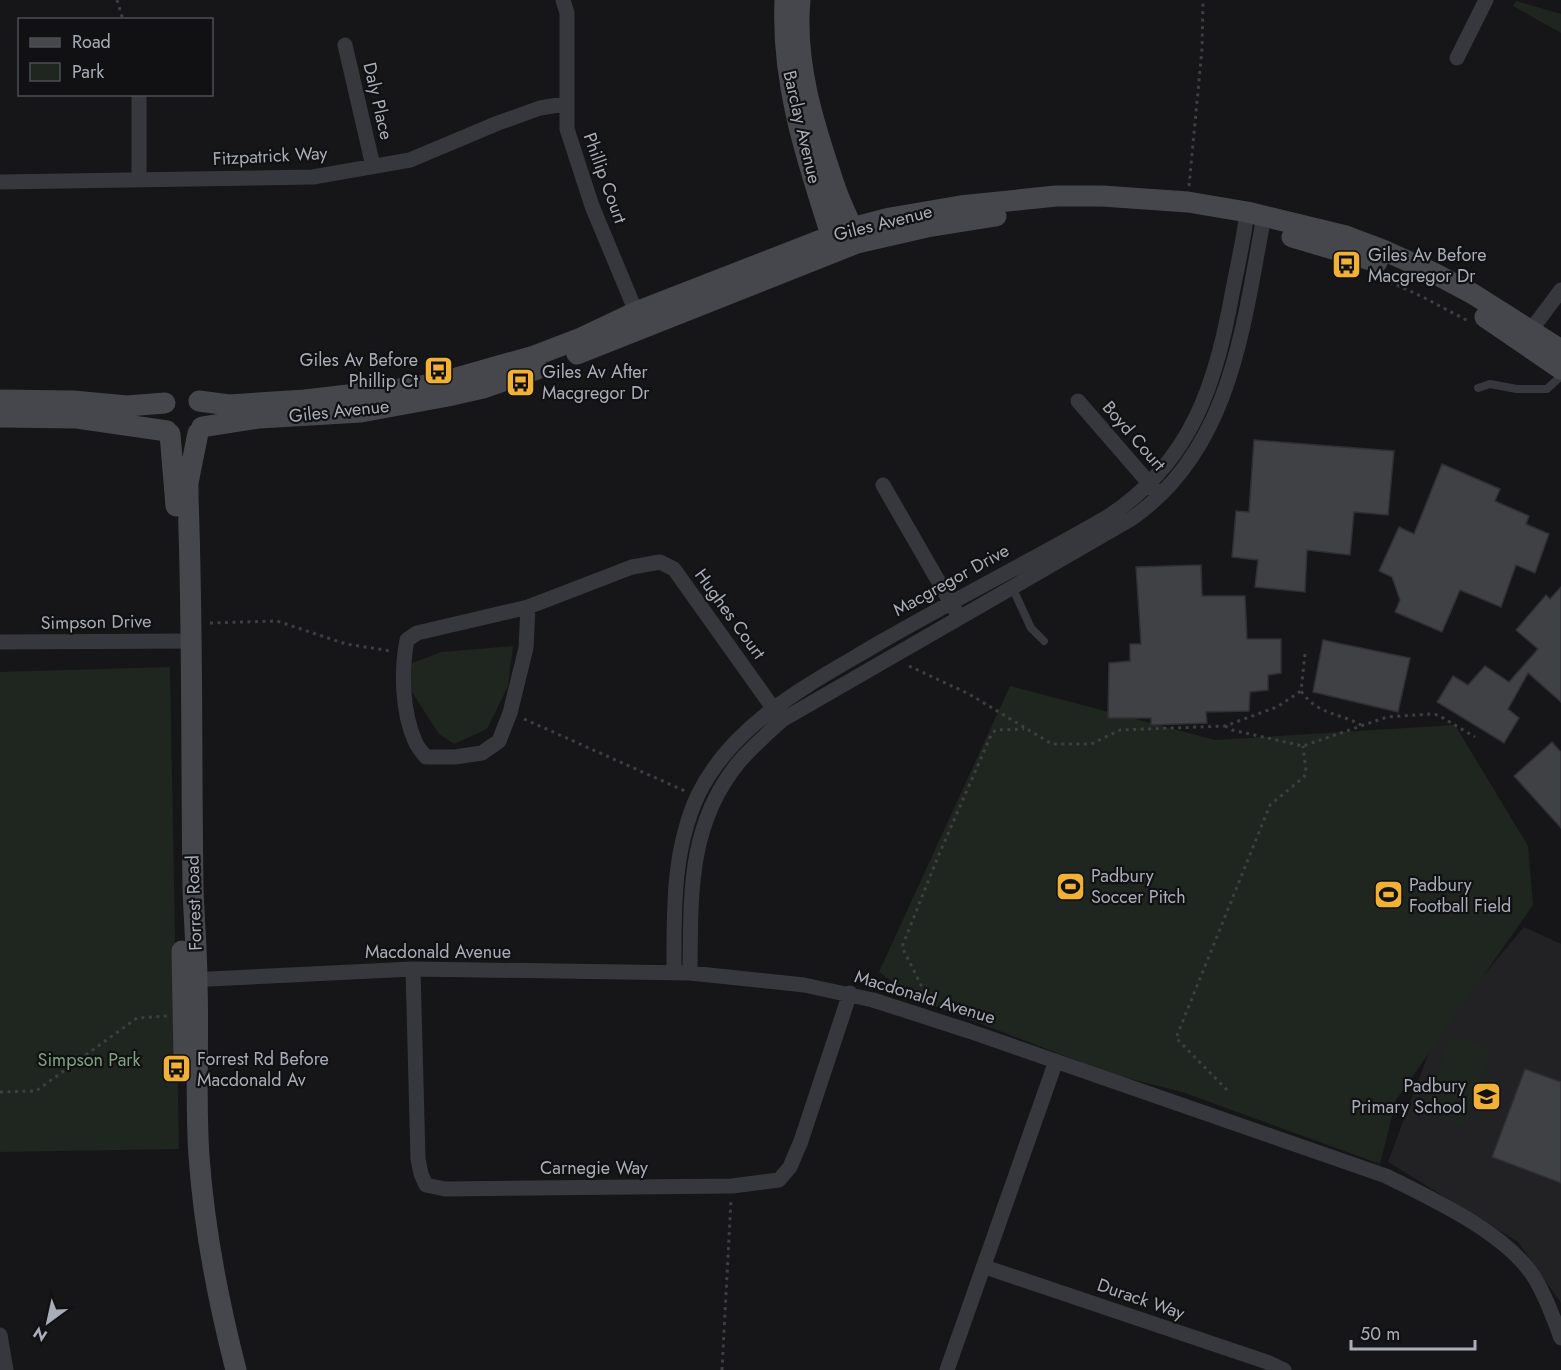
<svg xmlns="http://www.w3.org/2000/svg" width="1561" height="1370" font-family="Jost,sans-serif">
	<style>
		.built { fill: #222225 }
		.green { fill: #1e261f }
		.building { fill: #404145; stroke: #303034; stroke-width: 1.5 }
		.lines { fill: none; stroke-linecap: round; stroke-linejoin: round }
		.path { stroke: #3d3f44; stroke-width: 3; stroke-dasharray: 3 4.5; stroke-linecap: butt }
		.lane { stroke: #37383d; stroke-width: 8 }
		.street { stroke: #37383d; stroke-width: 15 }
		.secondary { stroke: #45474d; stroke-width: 21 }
		.labels { text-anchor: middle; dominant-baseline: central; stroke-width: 4.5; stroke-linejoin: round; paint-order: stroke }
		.street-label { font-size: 18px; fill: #a8adb8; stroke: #111113 }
		.poi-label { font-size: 18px; fill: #a8adb8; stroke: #111113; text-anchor: start }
		.park-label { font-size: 18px; fill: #7fa381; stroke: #111113 }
	</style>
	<rect width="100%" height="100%" fill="#161618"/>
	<path class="built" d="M1524 927 1561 944V1303L1518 1242 1388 1162 1437 1031Z"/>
	<path class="green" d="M1516 1 1561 14V33L1513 6Z
		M513 646 508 686 487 729 454 744 439 734 397 669 441 652Z
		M170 667 179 1149 0 1152V672Z
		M1010 686 1215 740 1455 725 1528 846 1533 905 1396 1100 1380 1164 1185 1093 1112 1074 916 999 879 972Z
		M1452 1035 1492 1050 1463 1127 1422 1111Z"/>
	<path class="building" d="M1254 440 1394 451 1388 515 1354 512 1350 555 1307 550 1305 592 1255 587 1258 560 1232 557 1236 511 1249 512Z
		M1442 464 1500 489 1495 501 1529 516 1526 524 1549 534 1535 573 1516 565 1501 607 1460 590 1442 632 1395 612 1400 600 1392 577 1379 571 1399 527 1414 534Z
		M1201 565 1202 596H1245L1247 639H1281V673L1268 675V690L1250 692 1249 711 1206 712 1207 723 1151 725V718H1108L1109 663 1130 661V644H1141L1136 567Z
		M1561 587V702L1528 673 1508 709 1519 718 1504 743 1437 702 1453 676 1468 685 1485 666 1509 682 1538 649 1516 630 1546 595 1550 599Z
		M1323 640 1410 658 1398 712 1313 692Z
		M1552 742 1561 752V828L1514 776Z
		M1525 1069 1561 1082V1183L1492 1157Z"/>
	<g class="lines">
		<path class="path" d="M117 0 123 20
			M1189 186 1202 49 1203 0
			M1383 279 1421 296 1468 321
			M210 623 277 621 346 644 391 651
			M1305 654 1301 691C1318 715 1337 712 1361 725
			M909 666 969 694 1052 744H1091L1120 730 1225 726 1277 707 1301 691
			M524 719 685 791
			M1225 726 1232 730 1303 746 1387 717 1430 714 1438 715 1475 737
			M925 993 902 947 937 859 992 733 996 730 1024 729
			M1227 1090 1176 1038 1270 805 1304 777 1306 771 1303 746
			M0 1092 36 1091 137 1018 167 1016
			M722 1370 731 1200"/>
		<path class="lane" d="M1478 388 1490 384 1517 389H1547L1561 376
			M1012 587 1031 628 1044 641"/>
		<path class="street" d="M563 0 567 13V129L592 206 639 319
			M345 45 373 166
			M1457 58 1486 0
			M139 94V179
			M0 182 313 177 410 160 498 123 540 108 565 104
			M1525 338 1561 290
			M1078 401 1155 490
			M883 485 955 610
			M528 607 526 648 510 713 499 741 482 753 455 757H426C422 752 417 747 415 741 402 712 401 671 407 640L417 633 528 607 632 567 660 562 674 569 778 715
			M0 642 192 641
			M413 969 418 1159 421 1174 426 1185 445 1189 732 1186 779 1180 790 1167 801 1141 850 993
			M674 973C674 913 672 851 698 795 734 721 812 683 879 643 955 599 1033 560 1109 516 1193 460 1216 383 1233 289 1238 264 1244 238 1247 212
			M690 973C691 897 687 825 739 762 752 747 767 734 782 720L1131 519C1231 450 1243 327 1264 216
			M189 980 413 969 690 973 804 985 873 1000 969 1031 1386 1176C1432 1199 1502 1231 1532 1274 1544 1291 1554 1319 1561 1338
			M985 1267 1267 1362 1284 1370
			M0 1335 6 1370
			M947 1370 1056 1061"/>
		<path class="secondary" d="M785 0C781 87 809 166 835 247
			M800 0C794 63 814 125 834 184 840 203 850 220 856 240
			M1292 237 1377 262
			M1485 317 1561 369
			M577 354 857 243 927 227 996 216
			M0 400 73 401 127 406 165 403
			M199 401 229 405 305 400 417 387 449 380 534 356 581 338 636 312 852 228 890 218 960 206 1056 196H1102L1188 202 1247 212 1346 236 1383 250 1432 272 1473 294 1561 350
			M0 417 77 418 167 431
			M202 427 259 418 361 412 448 396 483 388 537 369
			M198 433 188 483V498C193 628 191 758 193 888 194 920 197 952 197 983 199 1041 195 1098 199 1156 204 1228 218 1300 236 1370
			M170 434 176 506
			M182 951 184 1058"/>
	</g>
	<defs>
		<symbol id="bus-square" viewBox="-11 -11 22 22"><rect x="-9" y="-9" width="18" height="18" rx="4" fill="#f2b134" stroke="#111113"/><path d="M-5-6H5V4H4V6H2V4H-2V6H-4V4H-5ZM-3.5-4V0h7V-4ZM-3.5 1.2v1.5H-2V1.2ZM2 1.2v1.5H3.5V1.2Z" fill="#111"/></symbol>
		<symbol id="stadium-square" viewBox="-11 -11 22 22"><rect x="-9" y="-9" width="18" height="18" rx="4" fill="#f2b134" stroke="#111113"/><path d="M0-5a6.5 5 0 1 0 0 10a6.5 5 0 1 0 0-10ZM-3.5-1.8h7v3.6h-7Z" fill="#111"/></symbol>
		<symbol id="school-square" viewBox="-11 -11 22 22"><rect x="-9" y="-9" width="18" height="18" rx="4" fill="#f2b134" stroke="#111113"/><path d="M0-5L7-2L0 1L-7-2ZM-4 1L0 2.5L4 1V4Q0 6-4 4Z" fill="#111"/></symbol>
	</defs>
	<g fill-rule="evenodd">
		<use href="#bus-square" x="1330" y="248" width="33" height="33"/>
		<use href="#bus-square" x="422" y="354" width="33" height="33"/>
		<use href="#bus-square" x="504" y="366" width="33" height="33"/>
		<use href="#stadium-square" x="1054" y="870" width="33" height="33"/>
		<use href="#stadium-square" x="1372" y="878" width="33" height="33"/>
		<use href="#bus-square" x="160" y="1052" width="33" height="33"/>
		<use href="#school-square" x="1470" y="1080" width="33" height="33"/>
	</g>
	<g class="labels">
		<g class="street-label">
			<text transform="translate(378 101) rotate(77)">Daly Place</text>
			<text transform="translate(802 127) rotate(77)">Barclay Avenue</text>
			<text transform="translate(270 156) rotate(-3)">Fitzpatrick Way</text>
			<text transform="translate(605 178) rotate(70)">Phillip Court</text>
			<text transform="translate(883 223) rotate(-14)">Giles Avenue</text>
			<text transform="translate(339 411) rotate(-6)">Giles Avenue</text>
			<text transform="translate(1134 436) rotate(49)">Boyd Court</text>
			<text transform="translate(951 580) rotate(-29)">Macgregor Drive</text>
			<text transform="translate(730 614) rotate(54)">Hughes Court</text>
			<text transform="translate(96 622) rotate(-1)">Simpson Drive</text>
			<text transform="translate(194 903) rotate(-92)">Forrest Road</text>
			<text x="438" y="952">Macdonald Avenue</text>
			<text transform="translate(925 997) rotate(17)">Macdonald Avenue</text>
			<text x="594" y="1168">Carnegie Way</text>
			<text transform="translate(1141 1299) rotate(19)">Durack Way</text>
		</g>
		<g class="poi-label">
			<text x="1368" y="255">Giles Av Before<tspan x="1368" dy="21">Macgregor Dr</tspan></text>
			<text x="418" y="360" text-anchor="end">Giles Av Before<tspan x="418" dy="21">Phillip Ct</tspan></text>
			<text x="542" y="372">Giles Av After<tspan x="542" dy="21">Macgregor Dr</tspan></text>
			<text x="1091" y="876">Padbury<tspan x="1091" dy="21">Soccer Pitch</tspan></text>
			<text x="1409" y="885">Padbury<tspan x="1409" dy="21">Football Field</tspan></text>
			<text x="197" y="1059">Forrest Rd Before<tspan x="197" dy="21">Macdonald Av</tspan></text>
			<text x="1466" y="1086" text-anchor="end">Padbury<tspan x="1466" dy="21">Primary School</tspan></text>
		</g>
		<g class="park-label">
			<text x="89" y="1060">Simpson Park</text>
		</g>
	</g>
	<rect x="18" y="18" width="195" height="78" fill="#111113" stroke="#4d4f55" stroke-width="1.5"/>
	<rect x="30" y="38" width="30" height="9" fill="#45474d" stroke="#4d4f55" stroke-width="1.5"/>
	<text x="72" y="48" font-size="18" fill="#a8adb8">Road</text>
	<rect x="30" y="63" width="30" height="18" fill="#1e261f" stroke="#4d4f55" stroke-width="1.5"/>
	<text x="72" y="78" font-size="18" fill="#a8adb8">Park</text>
	<g transform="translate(48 1322) rotate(213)" stroke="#111113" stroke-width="4.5" paint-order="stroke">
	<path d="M0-4.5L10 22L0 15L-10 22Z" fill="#a8adb8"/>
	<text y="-9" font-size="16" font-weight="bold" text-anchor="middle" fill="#a8adb8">N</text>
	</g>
	<path d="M1351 1340v9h124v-9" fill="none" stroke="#a8adb8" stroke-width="3"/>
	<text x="1360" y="1340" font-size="18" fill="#a8adb8" stroke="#111113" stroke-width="4.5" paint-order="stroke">50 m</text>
</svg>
